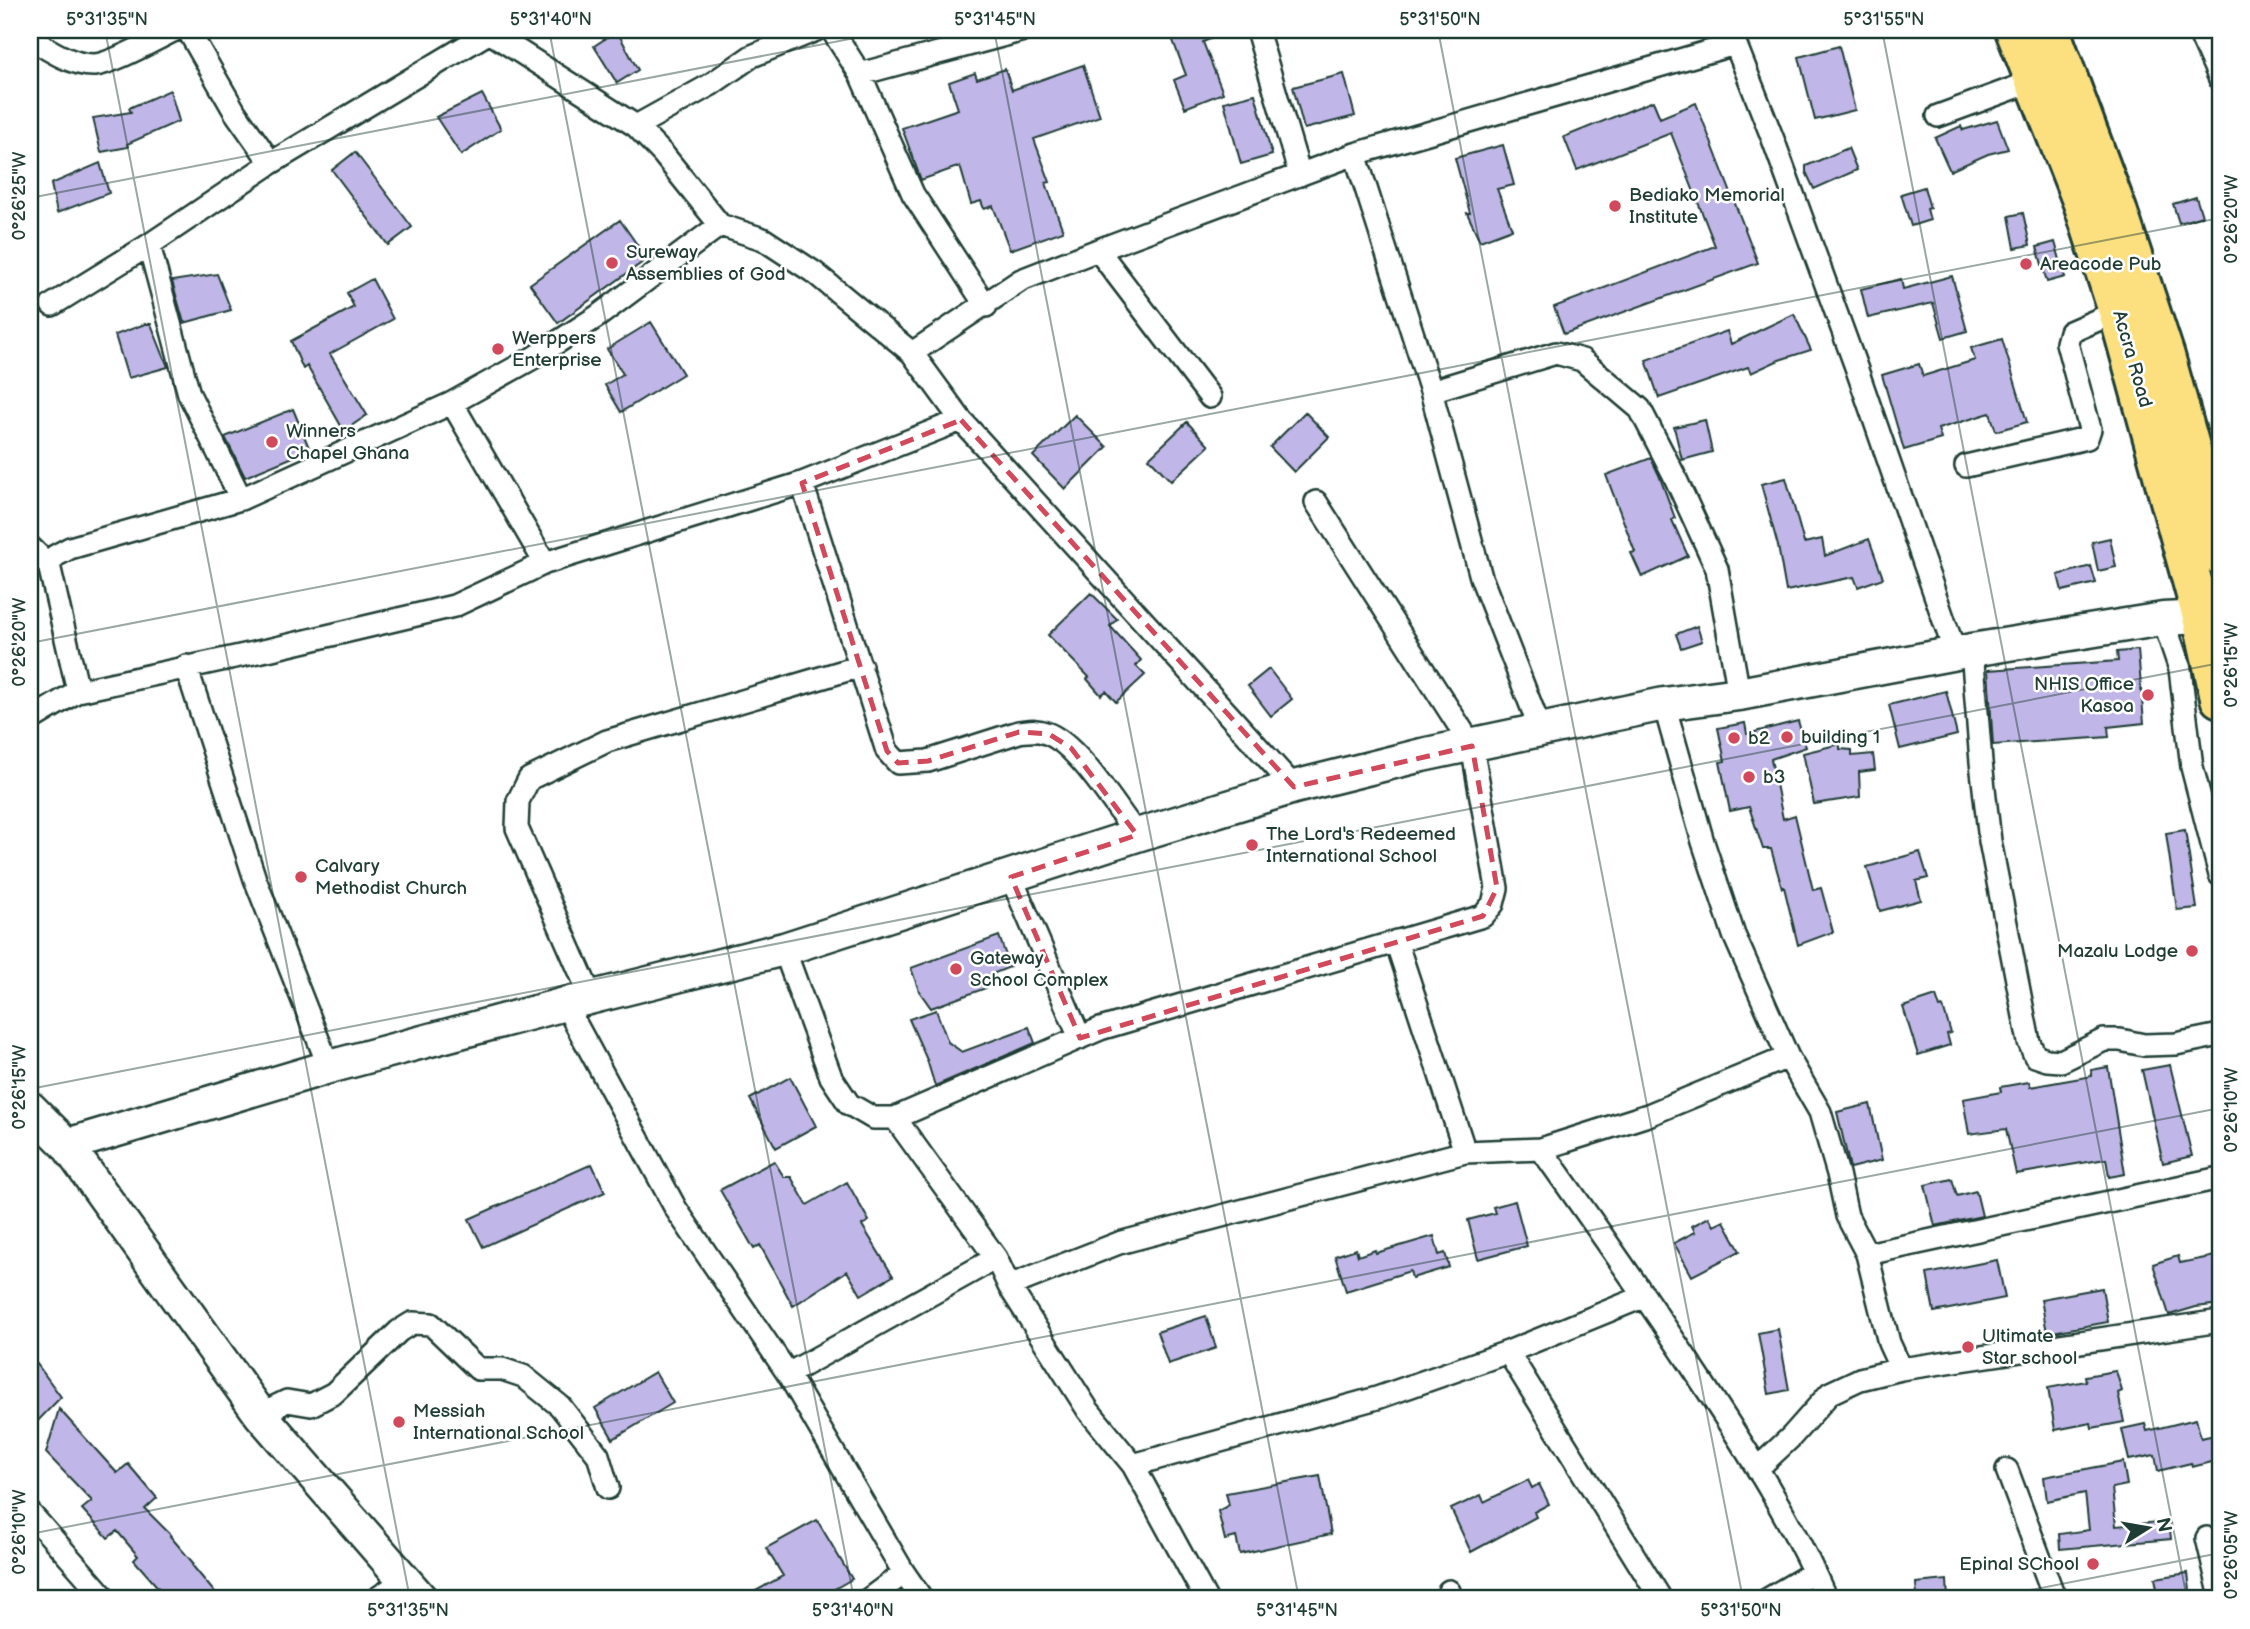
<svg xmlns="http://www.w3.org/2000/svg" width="2250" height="1629" font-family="'Balsamiq Sans',sans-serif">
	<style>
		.building { fill: #c0b6e7; stroke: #1f3d34; stroke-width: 2 }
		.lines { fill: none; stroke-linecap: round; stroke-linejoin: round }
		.street-casing { stroke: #1f3d34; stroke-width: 26 }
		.secondary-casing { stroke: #1f3d34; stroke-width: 37 }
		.highway-casing { stroke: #1f3d34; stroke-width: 44 }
		.street { stroke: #fff; stroke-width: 21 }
		.secondary { stroke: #fff; stroke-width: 32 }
		.highway { stroke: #fce080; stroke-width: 38 }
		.marked { fill: none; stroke: #d1495b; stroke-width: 5; stroke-dasharray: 14 9; stroke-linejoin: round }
		.ticks { fill: none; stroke: #1f3d34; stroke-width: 2; stroke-opacity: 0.45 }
		.poi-dot { fill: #d1495b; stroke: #fff; stroke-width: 2.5 }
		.labels { text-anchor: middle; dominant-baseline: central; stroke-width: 5; stroke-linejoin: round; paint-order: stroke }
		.poi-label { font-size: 19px; fill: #1f3d34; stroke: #fff; text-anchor: start }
		.street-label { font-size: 19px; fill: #1f3d34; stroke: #fff }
		.neatline { fill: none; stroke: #1f3d34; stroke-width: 2.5 }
		.ticks-label { font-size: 18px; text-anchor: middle; fill: #1f3d34 }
	</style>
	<rect width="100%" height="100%" fill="#fff"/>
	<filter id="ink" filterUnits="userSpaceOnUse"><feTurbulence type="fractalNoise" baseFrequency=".0143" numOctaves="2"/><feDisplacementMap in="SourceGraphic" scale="14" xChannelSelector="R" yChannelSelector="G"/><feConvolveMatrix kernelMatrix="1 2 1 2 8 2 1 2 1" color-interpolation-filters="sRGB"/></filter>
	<g filter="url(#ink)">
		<path class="building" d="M1169 30H1231L1203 42 1223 93 1185 108 1174 80 1186 75Z
			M617 31 638 70 617 83 594 46Z
			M1839 46 1855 110 1815 120 1799 57Z
			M1083 65 1100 116 1034 139 1050 182 1046 183 1063 231 1010 250 993 206 984 209 981 201 971 204 960 166 921 180 902 128 958 109 949 82 975 73 977 79 1005 69 1012 90Z
			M1344 74 1355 116 1304 129 1293 87Z
			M170 90 179 121 127 144 128 147 101 152 93 118 131 112 129 108Z
			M482 94 501 129 461 155 436 117Z
			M1255 94 1272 155 1241 164 1224 102Z
			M1653 101 1660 118 1696 103 1758 263 1564 334 1554 307 1715 246 1671 133 1577 170 1564 137Z
			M1997 120 2008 149 1988 154 1950 171 1935 138 1961 126 1963 130Z
			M1503 145 1514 185 1497 189 1512 229 1480 241 1467 213H1470L1455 158Z
			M1848 148 1857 170 1814 189 1806 172V166Z
			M355 152 412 227 388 245 332 170Z
			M100 163 109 193 57 213 51 184Z
			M1924 187 1930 208 1927 209 1930 220 1911 226 1901 194Z
			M2196 197 2202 216 2179 223 2173 204Z
			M2023 213 2030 245 2015 248 2009 216Z
			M620 220 647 259 558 323 530 284Z
			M2055 242 2065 277 2047 282 2037 247Z
			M217 274 231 310 184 323 172 281Z
			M1952 276 1967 331 1943 338 1933 303 1868 318 1861 289 1901 279 1903 289Z
			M372 279 393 319 330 354 367 415 344 431 307 366 303 369 291 341 354 307 347 293Z
			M1794 314 1811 350 1779 360 1751 373 1748 367 1659 398 1646 360 1727 331 1731 344Z
			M651 322 683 374 621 412 605 385 623 374 607 349Z
			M145 324H151L168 367 128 378 115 335Z
			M2002 339 2027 422 1996 431 1990 413 1938 429 1941 439 1904 450 1882 375 1919 364 1923 376 1975 360 1971 348Z
			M293 409 310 450 245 477 225 437Z
			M1305 412 1329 437 1294 472 1270 447Z
			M1075 415 1107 447 1065 489 1033 456Z
			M1705 420 1712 452 1682 460 1674 427Z
			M1187 422 1209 446 1171 481 1149 458Z
			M1651 458 1659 475 1675 518 1672 520 1688 556 1642 577 1631 553 1635 552 1606 475Z
			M1786 478 1804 543 1822 539 1825 556 1869 539 1883 578 1858 587 1854 577 1786 591 1778 546 1761 484Z
			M2110 538 2116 567 2098 571 2092 542Z
			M2091 566 2096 583 2062 591 2058 575Z
			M1091 593 1117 619 1110 626 1141 660 1136 666 1145 675 1116 702 1106 691 1101 695 1087 679 1089 677 1048 635Z
			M1697 626 1702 641 1681 648 1676 634Z
			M2138 650 2144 723 2108 727 2109 737 1993 745 1988 670 2118 661 2117 652Z
			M1269 669 1292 699 1271 716 1248 686Z
			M1946 691 1957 735 1900 749 1889 705Z
			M1798 721 1806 747 1771 759 1783 819 1795 815 1813 890 1821 888 1833 932 1798 945 1784 887 1782 888 1771 849H1763L1749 807 1730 811 1720 762 1725 761 1718 728 1745 723 1747 734Z
			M1840 744V749L1852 750V756L1873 754 1875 770 1859 772 1860 797 1814 804 1803 753Z
			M2185 830 2197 908 2177 910 2166 833Z
			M1920 852 1928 878 1916 881 1921 900 1880 911 1867 867Z
			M999 936 1010 967 982 978 986 988 931 1008 919 991 911 968Z
			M1936 996 1940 1008 1943 1007 1951 1033 1947 1034 1950 1045 1918 1055 1903 1007Z
			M936 1010 948 1042 962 1052 1029 1027 1035 1043 935 1086 927 1060 909 1019Z
			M2170 1065 2192 1156 2163 1163 2142 1070Z
			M2108 1067 2125 1174 2109 1177 2106 1159 2016 1174 2006 1129 1969 1134 1963 1099 2001 1092 2000 1087 2029 1082 2030 1087 2092 1076 2091 1070Z
			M790 1077 816 1126 776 1148 750 1099Z
			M1870 1104 1882 1160 1850 1168 1837 1112Z
			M774 1161 784 1177H791L807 1205 847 1182 869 1221 862 1225 893 1276 861 1295 847 1271 793 1306 760 1245 754 1249 720 1190Z
			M592 1164 605 1192 483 1247 469 1219Z
			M1952 1179 1957 1196 1976 1191 1982 1216 1935 1226 1925 1185Z
			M1515 1201 1527 1246 1478 1259 1468 1220 1495 1213 1493 1207Z
			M1709 1217 1714 1226 1724 1221 1740 1251 1692 1276 1674 1243 1695 1232 1692 1226Z
			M1434 1236 1439 1255 1445 1253 1449 1267 1412 1278 1410 1271 1346 1291 1335 1256 1356 1249 1358 1256 1375 1250 1376 1253Z
			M2220 1255V1304L2196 1307 2169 1315 2153 1264 2178 1256 2180 1263Z
			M1997 1260 2005 1298 1934 1312 1927 1274Z
			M2102 1288 2108 1322 2047 1333 2041 1299Z
			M1206 1316 1216 1348 1168 1364 1157 1332Z
			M1778 1329 1789 1390 1769 1394 1758 1333Z
			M37 1364 61 1397 30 1429V1373Z
			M2116 1371 2122 1391 2118 1393 2124 1422 2092 1428 2091 1423 2055 1430 2048 1388 2086 1381 2085 1376Z
			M655 1372 673 1403 613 1439 595 1408Z
			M59 1409 117 1473 128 1464 157 1498 145 1509 171 1535 170 1536 194 1564 192 1565 220 1599H168L134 1560 138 1556 117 1531 108 1538 82 1509 92 1501 46 1453Z
			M2196 1419 2201 1438 2215 1435 2220 1460 2192 1467 2191 1463 2158 1471 2155 1455 2129 1460 2122 1429 2145 1424 2147 1431Z
			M2123 1462 2127 1485 2112 1488 2116 1526 2169 1521 2171 1539 2060 1549 2059 1534 2089 1530 2085 1493 2047 1501 2044 1477Z
			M1320 1476 1331 1534 1240 1554 1236 1537 1225 1540 1218 1511 1229 1505 1226 1493Z
			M1528 1480 1532 1488 1539 1484 1549 1504 1534 1512 1536 1517 1471 1552 1451 1509 1481 1495 1484 1502Z
			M817 1520 852 1579 817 1599H741L783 1576 766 1548Z
			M2188 1573 2191 1599H2159L2155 1578Z
			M1947 1580 1948 1599H1917L1916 1583Z"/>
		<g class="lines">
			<defs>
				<path id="street" d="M188 30 235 112 271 163
					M486 30 636 126 663 154 720 225 763 239 815 273 912 353 961 420 1294 787
					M832 30 860 74 913 194 986 306
					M1257 30 1300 175
					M1730 30 1774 142 1856 367 1956 655
					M2198 30 2220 79
					M30 38C47 49 73 66 95 65 114 63 156 39 175 30
					M860 74 1024 30
					M1938 116 2036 80
					M636 126 710 85 752 56 816 30
					M1355 154 1431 391 1481 577 1541 731
					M149 245 189 394 241 499
					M1098 250 1210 397
					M52 305 149 245 271 163 488 33
					M912 353 1021 280 1098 250 1355 154 1735 44
					M1431 391 1556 353 1582 360 1640 409 1673 473 1717 569 1739 694
					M452 403 545 563
					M1966 466 2087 438 2090 429 2067 343 2070 332 2118 311
					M802 483 887 751 898 763 928 761 1019 732C1029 731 1036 729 1046 733 1077 743 1116 808 1137 835
					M30 547 49 565
					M2163 619 2180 669 2192 767 2220 875
					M1972 650 1981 762 1990 841 2029 1042 2035 1056 2047 1060 2061 1061 2104 1040H2120L2144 1045 2176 1044 2220 1035
					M186 666 255 879 329 1067
					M78 691 49 565 55 556 70 548 241 499 452 403 533 358 598 316 720 225
					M1664 704 1703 842 1734 935 1788 1057 1820 1112 1838 1174 1847 1216 1867 1254 1889 1343 1901 1369
					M30 720 78 691 272 649 454 606 545 563 802 483 961 420
					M1011 877 1080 1038
					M1396 941 1465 1152
					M784 949 831 1077 849 1104 873 1118H895L996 1258 1009 1286 1088 1410 1133 1465 1206 1599
					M591 997 517 828 518 801 529 779 607 741 861 666
					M565 1004 676 1209 788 1374 904 1573 922 1599
					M895 1118 1100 1029 1483 916 1493 904 1497 888 1472 746 1316 502
					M1541 1149C1596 1226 1650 1303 1702 1382 1748 1452 1793 1522 1826 1599
					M1867 1254 2220 1178
					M1009 1286 1119 1243 1465 1152 1541 1149 1648 1115 1788 1057
					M1508 1352 1661 1599
					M788 1374 996 1258
					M260 1414 287 1401 311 1405 334 1393 399 1331 412 1323 431 1324 478 1369H502L523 1376 560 1406 598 1455 608 1488
					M1133 1465 1377 1398 1508 1352 1645 1296
					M1758 1468 1791 1437 1830 1393 1860 1379 1901 1369 2220 1321
					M2007 1470 2055 1599
					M30 1513 106 1599
					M2207 1538 2220 1593
					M1449 1591 1452 1599
					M376 1599 403 1581
					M869 1599 904 1573
					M1768 1599 1814 1572"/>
				<path id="secondary" d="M30 1108 67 1145 329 1067 565 1004 784 949 1137 835 1294 787 1422 755 1664 704 1739 694 1972 650 2163 619 2202 617
					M67 1145 260 1414 421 1599"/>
				<path id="highway" d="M2015 30 2083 203 2118 311 2202 617 2220 698
					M2050 30 2118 213 2165 356 2220 555"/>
			</defs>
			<use href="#street" class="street-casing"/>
			<use href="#secondary" class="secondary-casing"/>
			<use href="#highway" class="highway-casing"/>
			<use href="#street" class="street"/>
			<use href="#secondary" class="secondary"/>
			<use href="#highway" class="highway"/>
		</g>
	</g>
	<path class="marked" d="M961 420 1294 787 1472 746 1497 888 1483 916 1080 1038 1011 877 1137 835 1071 748 1049 734 1019 732 928 761 898 763 887 751 802 483Z"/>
	<path class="ticks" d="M105 30 410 1599M549 30 854 1599M994 30 1299 1599M1438 30 1743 1599M1882 30 2187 1599M30 198 896 30M30 643 2220 218M30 1089 2220 663M30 1534 2220 1108M1984 1599 2220 1553"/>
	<g class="poi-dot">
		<circle cx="1615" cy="206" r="7"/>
		<circle cx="612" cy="263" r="7"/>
		<circle cx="2026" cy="264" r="7"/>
		<circle cx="498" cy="349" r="7"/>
		<circle cx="272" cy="442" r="7"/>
		<circle cx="2148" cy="695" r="7"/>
		<circle cx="1787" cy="737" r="7"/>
		<circle cx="1734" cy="738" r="7"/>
		<circle cx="1749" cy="777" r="7"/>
		<circle cx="1252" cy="845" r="7"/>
		<circle cx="301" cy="877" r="7"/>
		<circle cx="2192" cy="951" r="7"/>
		<circle cx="956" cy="969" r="7"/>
		<circle cx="1968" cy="1347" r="7"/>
		<circle cx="399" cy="1422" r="7"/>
		<circle cx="2093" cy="1564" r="7"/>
	</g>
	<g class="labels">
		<g class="poi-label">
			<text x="1629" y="195">Bediako Memorial<tspan x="1629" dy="22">Institute</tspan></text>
			<text x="626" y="252">Sureway<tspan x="626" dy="22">Assemblies of God</tspan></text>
			<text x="2040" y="264">Areacode Pub</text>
			<text x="512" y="338">Werppers<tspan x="512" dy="22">Enterprise</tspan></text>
			<text x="286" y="431">Winners<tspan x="286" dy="22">Chapel Ghana</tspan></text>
			<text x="2134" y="684" text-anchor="end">NHIS Office<tspan x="2134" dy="22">Kasoa</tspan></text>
			<text x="1801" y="737">building 1</text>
			<text x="1748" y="738">b2</text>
			<text x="1763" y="777">b3</text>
			<text x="1266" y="834">The Lord's Redeemed<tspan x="1266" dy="22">International School</tspan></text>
			<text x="315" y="866">Calvary<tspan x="315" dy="22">Methodist Church</tspan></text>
			<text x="2178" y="951" text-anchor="end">Mazalu Lodge</text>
			<text x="970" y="958">Gateway<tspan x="970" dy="22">School Complex</tspan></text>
			<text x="1982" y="1336">Ultimate<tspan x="1982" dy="22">Star school</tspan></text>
			<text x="413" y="1411">Messiah<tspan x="413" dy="22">International School</tspan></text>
			<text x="2079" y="1564" text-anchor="end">Epinal SChool</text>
		</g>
		<g class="street-label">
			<text transform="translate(2132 359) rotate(74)">Accra Road</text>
		</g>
	</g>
	<rect width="2250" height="1629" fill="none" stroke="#fff" stroke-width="77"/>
	<g transform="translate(2148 1528) rotate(79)" stroke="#ffffff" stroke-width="5" paint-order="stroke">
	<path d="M0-5L12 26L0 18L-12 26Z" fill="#1f3d34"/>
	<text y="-10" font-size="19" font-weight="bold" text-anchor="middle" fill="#1f3d34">N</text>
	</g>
	<rect x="38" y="38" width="2174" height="1552" class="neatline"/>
	<g class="ticks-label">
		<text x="107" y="25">5°31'35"N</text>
		<text x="551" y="25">5°31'40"N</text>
		<text x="995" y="25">5°31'45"N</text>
		<text x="1440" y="25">5°31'50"N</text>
		<text x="1884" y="25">5°31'55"N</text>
		<text transform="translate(19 196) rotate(-90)" y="6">0°26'25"W</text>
		<text transform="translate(2231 219) rotate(-90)" y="6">0°26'20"W</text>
		<text transform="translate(19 642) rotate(-90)" y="6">0°26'20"W</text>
		<text transform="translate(2231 665) rotate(-90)" y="6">0°26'15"W</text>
		<text transform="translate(19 1087) rotate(-90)" y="6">0°26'15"W</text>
		<text transform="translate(2231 1110) rotate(-90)" y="6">0°26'10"W</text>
		<text transform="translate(19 1532) rotate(-90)" y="6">0°26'10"W</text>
		<text transform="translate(2231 1555) rotate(-90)" y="6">0°26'05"W</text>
		<text x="408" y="1616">5°31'35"N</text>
		<text x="853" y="1616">5°31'40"N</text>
		<text x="1297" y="1616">5°31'45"N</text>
		<text x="1741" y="1616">5°31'50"N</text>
	</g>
</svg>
